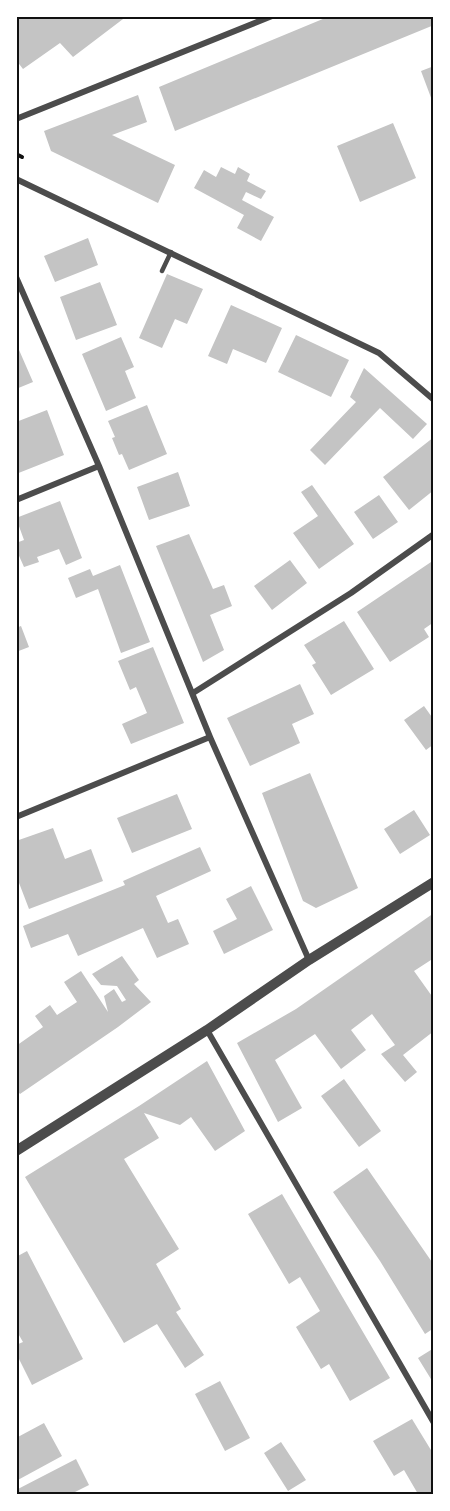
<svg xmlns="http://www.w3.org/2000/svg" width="450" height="1511" font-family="Helvetica,sans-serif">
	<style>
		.building { fill: #c4c4c4 }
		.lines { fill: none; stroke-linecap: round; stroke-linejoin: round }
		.path { stroke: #111; stroke-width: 4 }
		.service { stroke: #4c4c4c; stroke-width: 4.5 }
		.minor { stroke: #4c4c4c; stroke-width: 6 }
		.tertiary { stroke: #4c4c4c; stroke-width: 10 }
		.neatline { fill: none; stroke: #111; stroke-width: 2 }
	</style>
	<rect width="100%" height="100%" fill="#fff"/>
	<path class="building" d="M16 16H127L73 57 60 43 23 69 16 60Z
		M330 16H434V25L175 131 159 87Z
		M434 66V103H433L421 71Z
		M138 95 147 122 112 135 175 165 158 203 51 151 44 131Z
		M393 123 416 178 360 202 337 146Z
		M221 167 235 174 238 167 250 174 247 181 266 191 261 199 246 192 242 200 274 217 261 241 237 228 244 215 194 188 204 170 216 177Z
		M88 238 98 265 55 282 44 256Z
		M167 274 203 289 187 324 175 319 162 348 139 338Z
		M100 282 117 325 76 340 60 297Z
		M231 305 282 328 266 363 233 349 227 364 208 356Z
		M296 335 349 360 331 397 278 372Z
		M121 337 134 367 125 371 136 398 106 411 82 354Z
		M16 343 33 382 16 389Z
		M364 368 427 424 413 439 380 408 325 465 310 450 356 402 350 397Z
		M147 405 167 454 129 470 122 454 119 455 112 438 115 437 108 421Z
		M47 410 64 455 16 474V422Z
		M434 437V490L409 510 383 477Z
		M178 472 190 506 149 520 137 487Z
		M312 485 354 544 319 569 293 533 318 516 301 492Z
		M379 495 398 522 373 539 354 512Z
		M60 501 82 558 66 565 59 549 37 557 39 562 24 567 16 549V543L24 540 16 518Z
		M189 534 213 589 224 585 232 606 210 615 224 650 203 662 156 546Z
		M290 560 307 583 272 610 254 586Z
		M434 560V622L424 629 429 637 390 662 357 612Z
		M120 565 150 642 121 653 98 589 76 598 68 578 90 569 93 576Z
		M344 621 374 669 331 695 312 665 316 663 304 645Z
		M21 626 29 647 16 652V628Z
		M153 647 184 723 131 744 122 724 147 713 136 687 130 690 118 661Z
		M300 684 314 714 292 724 300 743 250 766 227 718Z
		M424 706 434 720V744L426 750 404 720Z
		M310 773 358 888 316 908 303 901 262 793Z
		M177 794 192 829 132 853 117 818Z
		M414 810 430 835 400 854 384 829Z
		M53 828 65 859 91 849 103 881 29 909 16 875V841Z
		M200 847 211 871 156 896 168 923 178 919 189 944 157 958 143 928 78 956 68 934 31 948 23 926 125 885 123 881Z
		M251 886 273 930 224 954 213 931 237 919 226 899Z
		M434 913V958L414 971 434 999V1031L403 1055 417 1072 405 1082 381 1054 395 1045 372 1014 351 1030 366 1050 341 1069 315 1034 275 1060 302 1108 278 1122 237 1043 296 1009Z
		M122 956 139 980 134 984 151 1002 118 1027 20 1094 16 1089V1046L43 1027 35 1016 50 1005 57 1015 77 1002 64 982 81 971 108 1012 104 996 114 989 122 1002 126 1000 117 986 101 985 92 974Z
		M207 1061 245 1131 215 1151 191 1117 180 1125 144 1113 159 1138 124 1159 179 1249 156 1264 181 1309 176 1312 204 1355 185 1368 157 1324 124 1343 25 1177 139 1106Z
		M344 1079 381 1131 359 1147 321 1096Z
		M367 1168 434 1265V1328L425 1334 380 1261 333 1192Z
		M282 1194 390 1378 350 1401 329 1364 321 1369 296 1327 320 1311 300 1277 289 1284 248 1214Z
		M27 1251 83 1359 32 1385 16 1353V1345L23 1342 16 1330V1257Z
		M434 1348V1384L418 1358Z
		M220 1381 250 1438 225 1451 195 1394Z
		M412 1419 434 1455V1494H418L404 1470 394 1476 373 1441Z
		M44 1423 62 1456 16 1481V1438Z
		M281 1442 306 1480 288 1491 264 1453Z
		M76 1459 89 1485 71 1494H16V1490Z"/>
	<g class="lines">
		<path class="path" d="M16 154 22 157"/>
		<path class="service" d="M162 271 171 252"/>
		<path class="minor" d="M16 119 272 16
			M16 179 379 353 434 400
			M16 277 99 466 210 737 309 960
			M16 500 99 466
			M193 693 351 593 434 534
			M16 817 210 737
			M207 1030 434 1423"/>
		<path class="tertiary" d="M16 1151 207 1030 309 960 434 882"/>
	</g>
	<rect width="450" height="1511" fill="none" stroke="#ffffff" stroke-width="36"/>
	<rect x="18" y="18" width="414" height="1475" class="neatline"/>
</svg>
